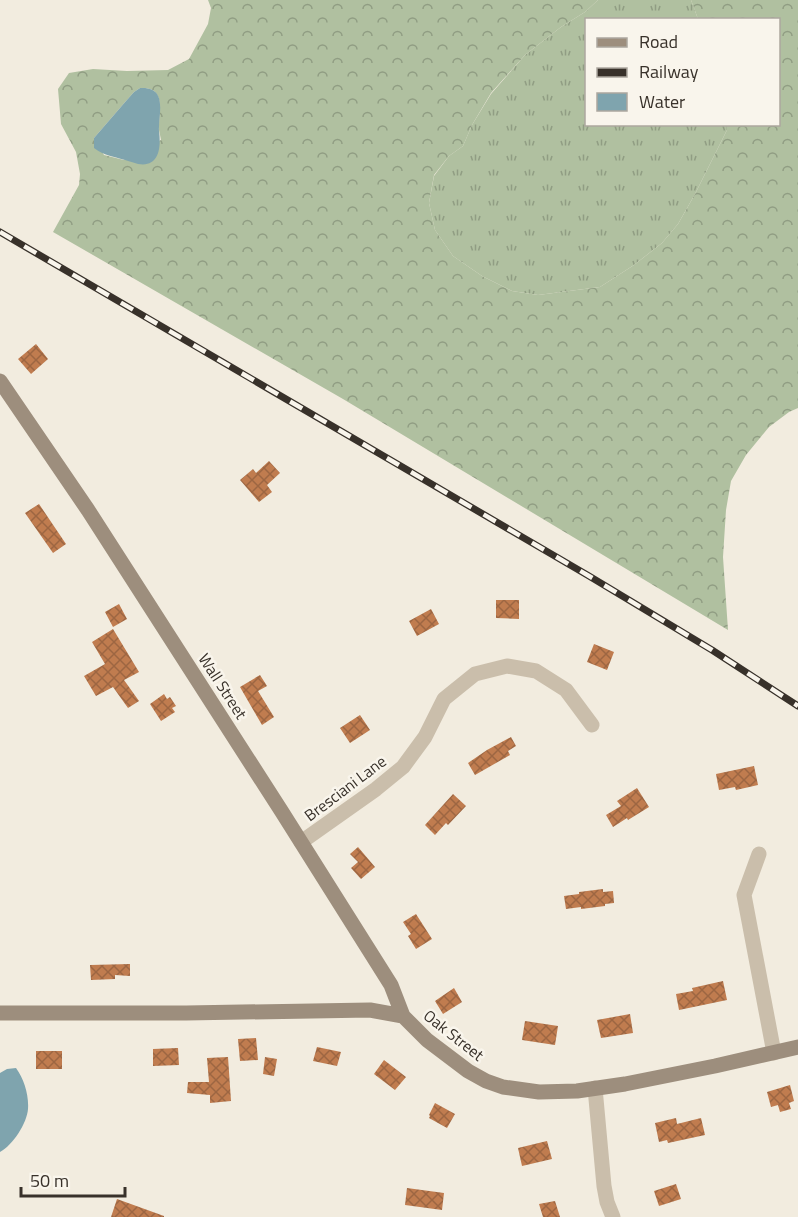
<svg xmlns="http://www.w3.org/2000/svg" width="798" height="1217" font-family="'Titillium Web',sans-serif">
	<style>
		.grass { fill: url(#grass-tufts) }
		.forest { fill: url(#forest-crowns); fill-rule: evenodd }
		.water { fill: #7fa4ae }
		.building { fill: url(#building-cross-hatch) }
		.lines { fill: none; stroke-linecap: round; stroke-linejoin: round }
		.street { stroke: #cabeab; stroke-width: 15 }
		.secondary { stroke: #9d8e7d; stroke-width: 15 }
		.rail-casing { stroke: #38312a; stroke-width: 7 }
		.rail { stroke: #f9f5ec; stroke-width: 4.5; stroke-dasharray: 14; stroke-linecap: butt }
		.labels { text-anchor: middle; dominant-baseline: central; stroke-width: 5; stroke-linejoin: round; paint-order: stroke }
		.street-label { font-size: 16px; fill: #38312a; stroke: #f9f5ec }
	</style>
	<defs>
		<pattern id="grass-tufts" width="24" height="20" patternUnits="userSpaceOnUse" patternTransform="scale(1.5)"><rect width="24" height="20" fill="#b0c0a0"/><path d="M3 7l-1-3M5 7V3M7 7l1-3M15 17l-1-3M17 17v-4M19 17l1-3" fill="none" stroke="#909d83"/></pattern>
		<pattern id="forest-crowns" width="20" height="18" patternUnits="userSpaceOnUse" patternTransform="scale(1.5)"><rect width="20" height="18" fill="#b0c0a0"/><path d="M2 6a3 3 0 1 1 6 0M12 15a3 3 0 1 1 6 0" fill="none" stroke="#909d83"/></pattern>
		<pattern id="building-cross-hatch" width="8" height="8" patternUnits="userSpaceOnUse" patternTransform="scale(1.5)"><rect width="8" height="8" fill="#c07c4f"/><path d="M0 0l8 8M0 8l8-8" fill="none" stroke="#9d6642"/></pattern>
	</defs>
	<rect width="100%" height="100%" fill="#f2ecdf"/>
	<path class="grass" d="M598 0H691L698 19 586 20V124L727 125V130L695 194 678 224 662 243 634 265 600 287 538 295 512 291 482 276 453 256 435 230 429 203 434 176 449 156 463 146 472 125 491 94 525 55 561 27 585 12Z"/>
	<path class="forest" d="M208 0H598L585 12 561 27 525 55 491 93 472 125 463 146 449 156 434 175 429 203 435 230 453 256 482 276 512 291 538 295 600 287 634 265 662 243 678 224 695 194 727 130V125L778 124V20L698 19 691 0H798V408L789 412 769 427 746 455 731 481 726 510 723 557 728 630 343 399 53 232 79 185 80 174 76 152 61 124 58 89 69 73 93 69 127 71 168 70 189 59 208 24 211 8ZM140 88C168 86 158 114 159 130 159 130 161 139 161 140L124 160 104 155 94 138 126 101 134 92Z"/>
	<path class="water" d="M140 88C169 86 158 115 159 131 161 146 160 168 138 164 134 163 129 161 125 160 112 156 105 156 94 148V138L126 101 134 92Z
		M16 1068C24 1079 29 1095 28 1109 27 1123 13 1145 0 1152V1073L7 1069Z"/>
	<path class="building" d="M36 344 48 359 31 374 18 359Z
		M269 461 280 473 267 485 272 492 259 502 240 480 253 469 256 473Z
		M39 504 66 544 53 553 25 513Z
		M496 600H519V619L496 618Z
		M119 604 127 619 113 627 105 612Z
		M431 609 439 624 417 636 409 621Z
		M113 629 139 672 124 680 139 701 128 708 113 687 96 696 84 676 105 664 92 642Z
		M594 644 614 652 607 670 587 662Z
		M260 675 267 686 258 691 274 717 262 725 240 687Z
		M164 694 167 699 170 697 176 706 172 708 175 712 161 721 150 704Z
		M360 715 370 730 350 743 340 728Z
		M511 737 516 746 508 751 510 755 475 775 468 763 487 750Z
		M754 766 758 785 736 790 735 787 719 790 716 774Z
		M637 788 649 807 628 820 627 818 613 827 606 815 621 806 617 801Z
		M453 794 466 806 448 825 446 823 435 835 425 825Z
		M358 847 375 867 361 879 351 868 358 862 350 854Z
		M603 889V892L613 891 614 903 605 904V906L581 909V907L566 909 564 896 579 894V892Z
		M416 914 432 939 416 949 408 936 411 934 403 922Z
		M130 964V976L115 975V979L91 980 90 965Z
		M723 981 727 1000 679 1010 676 994 693 991 692 988Z
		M454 988 462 1002 443 1014 435 1001Z
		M630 1014 633 1033 601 1038 597 1020Z
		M525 1021 558 1026 555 1045 522 1040Z
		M256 1038 258 1060 240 1061 238 1039Z
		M317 1047 341 1052 337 1066 313 1061Z
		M178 1048 179 1065 153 1066V1049Z
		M36 1051H62V1069H36Z
		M228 1057 231 1101 210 1103V1095L187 1093 188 1082H209L207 1058Z
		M265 1057 277 1059 274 1076 263 1074Z
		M384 1060 406 1077 395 1090 374 1074Z
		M790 1085 794 1101 789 1103 791 1109 780 1112 778 1105 771 1107 767 1092Z
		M435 1103 455 1114 447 1128 429 1118 430 1116 429 1115Z
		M676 1118 677 1124 701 1118 705 1135 668 1143 667 1140 659 1142 655 1123Z
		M547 1141 552 1159 522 1166 518 1148Z
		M676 1184 681 1199 659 1206 654 1191Z
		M407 1188 444 1193 442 1210 405 1205Z
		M117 1199 164 1216V1217H111Z
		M555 1201 560 1217H543L539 1204Z"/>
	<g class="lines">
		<path class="street" d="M301 842 376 789 403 767 425 737 444 699 475 674 507 666 536 671 566 690 592 725
			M759 854 744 895 774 1053
			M595 1088 604 1186 607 1202 613 1217"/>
		<path class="secondary" d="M0 381 88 510 282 812 391 985 403 1016
			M0 1013H186L370 1010 403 1016 427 1040 468 1071 486 1081 503 1087 539 1092 577 1091 625 1084 715 1066 798 1047"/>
		<defs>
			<path id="rail" d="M0 232 589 576 712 650 798 706"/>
		</defs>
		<use href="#rail" class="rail-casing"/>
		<use href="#rail" class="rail"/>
	</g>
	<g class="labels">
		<g class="street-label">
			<text transform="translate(223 686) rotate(57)">Wall Street</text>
			<text transform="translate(345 788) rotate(-37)">Bresciani Lane</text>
			<text transform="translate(454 1035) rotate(38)">Oak Street</text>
		</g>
	</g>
	<rect x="585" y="18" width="195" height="108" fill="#f9f5ec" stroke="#aca79e" stroke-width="1.5"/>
	<rect x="597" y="38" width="30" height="9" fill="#9d8e7d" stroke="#aca79e" stroke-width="1.5"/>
	<text x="639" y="48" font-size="18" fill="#38312a">Road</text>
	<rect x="597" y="68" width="30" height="9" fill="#38312a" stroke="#aca79e" stroke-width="1.5"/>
	<text x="639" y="78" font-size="18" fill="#38312a">Railway</text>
	<rect x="597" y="93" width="30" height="18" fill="#7fa4ae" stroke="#aca79e" stroke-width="1.5"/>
	<text x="639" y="108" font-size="18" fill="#38312a">Water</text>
	<path d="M21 1187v9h104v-9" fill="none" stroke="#38312a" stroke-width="3"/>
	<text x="30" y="1187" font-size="18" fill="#38312a" stroke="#f9f5ec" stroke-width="4.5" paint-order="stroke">50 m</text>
</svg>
